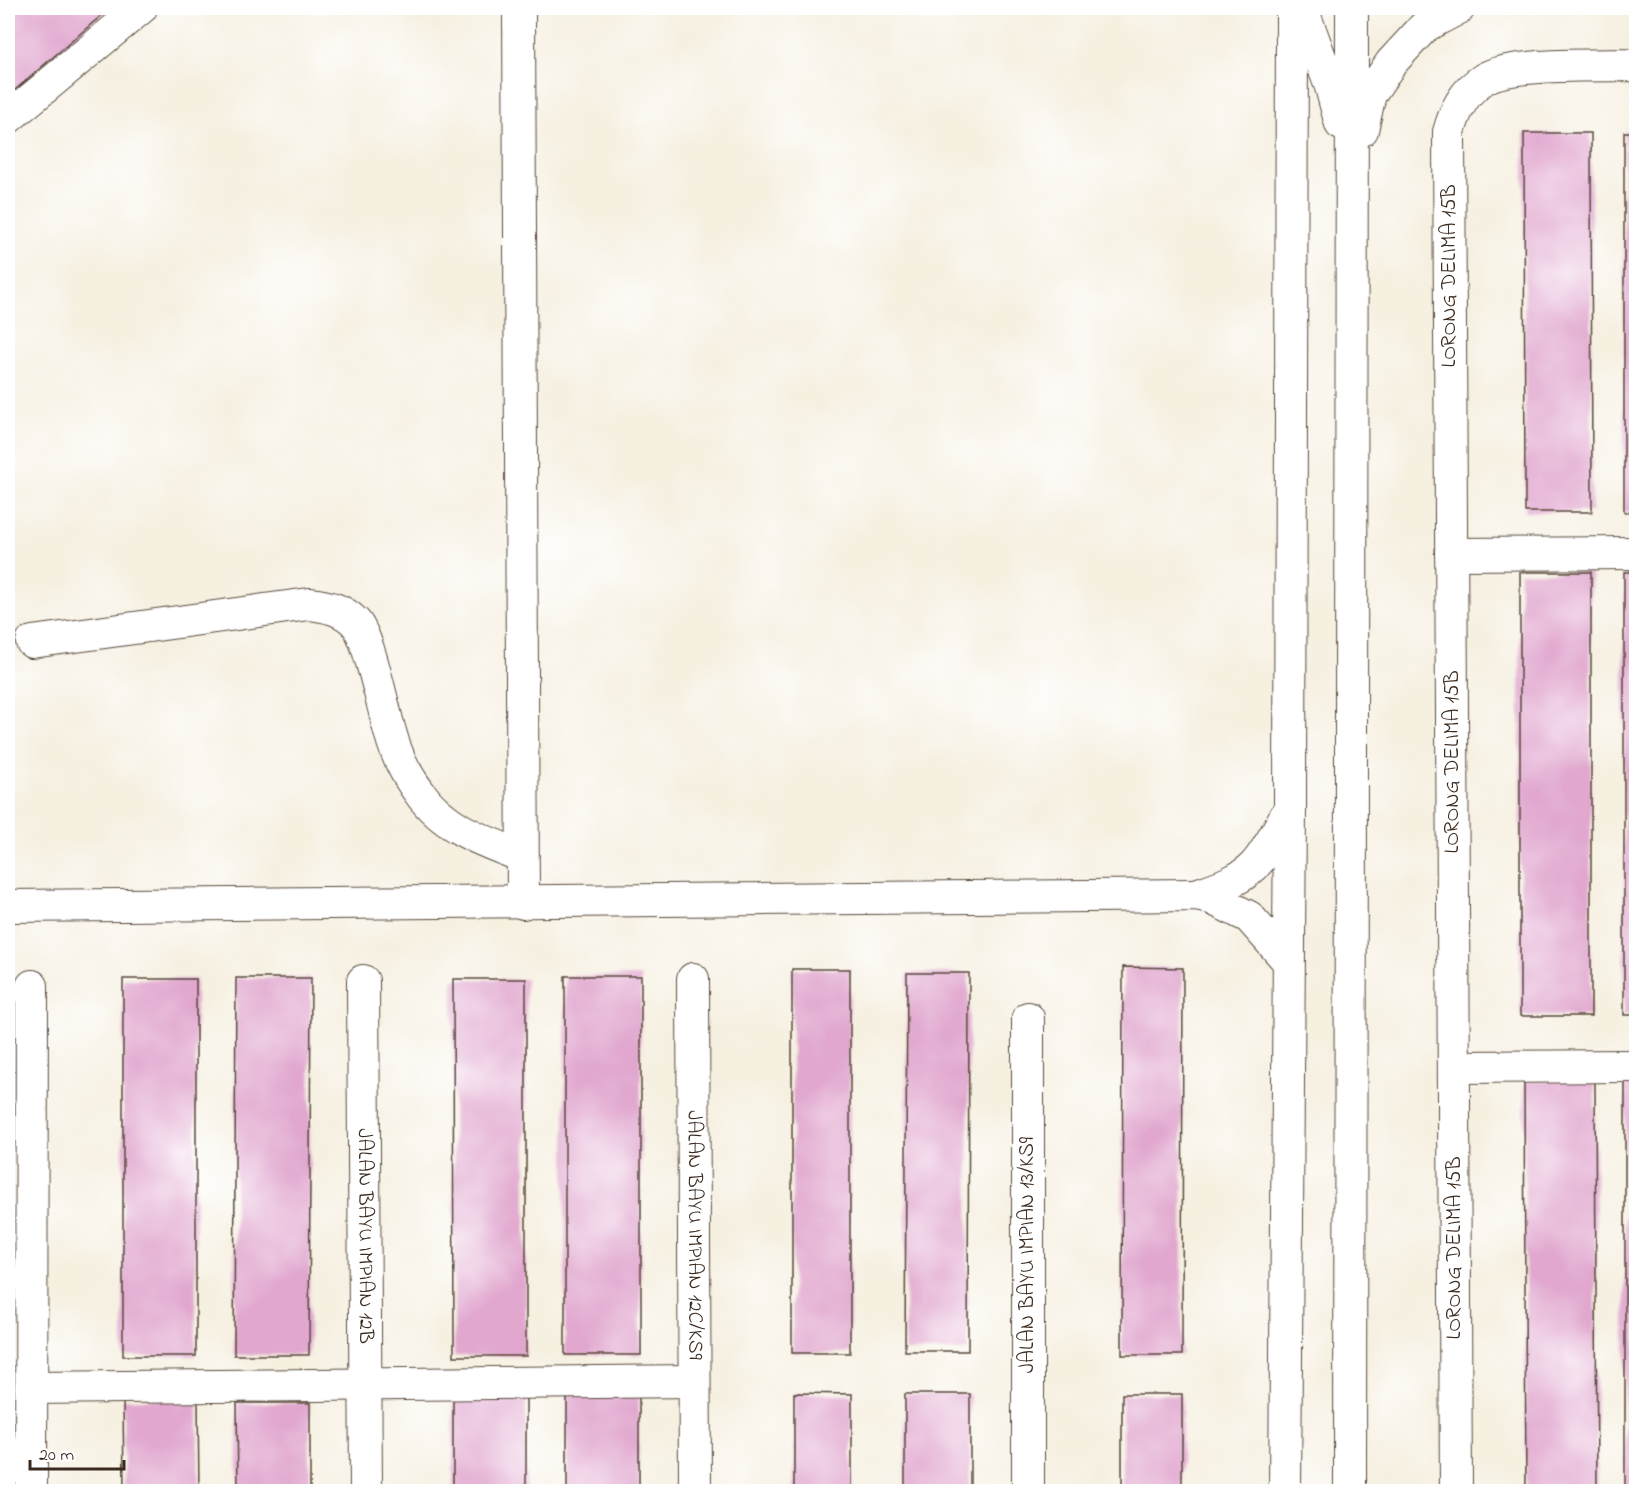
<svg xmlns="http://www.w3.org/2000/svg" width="1644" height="1499" font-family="'Indie Flower',sans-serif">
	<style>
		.building { fill: #e1a7cf }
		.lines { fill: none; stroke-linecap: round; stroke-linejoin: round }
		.minor-casing { stroke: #57483b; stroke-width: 34 }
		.minor { stroke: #fff; stroke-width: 32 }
		.labels { text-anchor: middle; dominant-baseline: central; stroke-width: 4.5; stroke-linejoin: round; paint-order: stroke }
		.street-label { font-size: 21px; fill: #3b2a1e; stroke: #fff }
	</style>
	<rect width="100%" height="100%" fill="#fff"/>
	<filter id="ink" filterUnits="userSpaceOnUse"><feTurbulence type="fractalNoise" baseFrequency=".0167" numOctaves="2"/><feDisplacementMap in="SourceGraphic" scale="12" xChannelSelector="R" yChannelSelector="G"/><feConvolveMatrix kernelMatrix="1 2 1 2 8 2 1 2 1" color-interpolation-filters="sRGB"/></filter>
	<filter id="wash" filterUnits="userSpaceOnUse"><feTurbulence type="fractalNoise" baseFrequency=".008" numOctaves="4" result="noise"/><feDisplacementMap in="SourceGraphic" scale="24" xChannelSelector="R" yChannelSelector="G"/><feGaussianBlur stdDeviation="1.35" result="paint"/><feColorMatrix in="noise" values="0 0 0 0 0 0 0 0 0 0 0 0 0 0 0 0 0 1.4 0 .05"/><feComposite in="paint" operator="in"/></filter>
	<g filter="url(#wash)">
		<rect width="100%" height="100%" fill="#f6f0e1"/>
		<g id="blocks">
			<path class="building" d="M8 8H110L8 96Z
				M1624 132H1636V512H1624Z
				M1524 133H1591L1592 512H1525Z
				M1520 572H1591V1016H1520Z
				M1624 572H1636V1015H1624Z
				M1123 967 1183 968 1182 1355H1122Z
				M792 969H850V1353H792Z
				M907 973H969L968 1351H905Z
				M565 976H641V1355H565Z
				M236 978H311L309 1355H234Z
				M123 979H196V1356H123Z
				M453 979H526V1356H454Z
				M1524 1081H1595L1597 1492H1526Z
				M1625 1081H1636V1492H1625Z
				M567 1393H639V1492H567Z
				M794 1393 852 1394V1492H794Z
				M453 1394H526V1492H453Z
				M905 1394H970V1492H905Z
				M1122 1394H1182V1492H1122Z
				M123 1399H198L199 1492H124Z
				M237 1403H310V1492H238Z"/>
		</g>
	</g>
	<g filter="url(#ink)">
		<use href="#blocks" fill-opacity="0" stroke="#57483b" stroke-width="1.5"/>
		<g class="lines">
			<defs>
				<g id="minor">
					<path d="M519 8 523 903"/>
					<path d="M1302 8 1331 87 1341 124"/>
					<path d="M8 118 141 8"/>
					<path d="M1362 130 1370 94 1391 63 1425 26 1459 8"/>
					<path d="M1451 554 1636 553"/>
					<path d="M32 642 309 604C327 606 342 609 355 622 370 638 383 710 391 735 396 754 407 776 419 792 444 828 483 841 522 856"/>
					<path d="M1196 895C1216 888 1239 881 1254 866 1269 850 1278 828 1289 810"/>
					<path d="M8 906 1196 895 1211 898 1249 917 1288 961"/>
					<path id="s1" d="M693 979 695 1492"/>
					<path id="s2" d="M363 981 366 1492"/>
					<path d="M1454 1067 1636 1066"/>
					<path d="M31 1388 694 1381"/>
					<path d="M31 1492 32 986"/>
					<path d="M1028 1492V1018"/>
					<path d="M1285 1492 1290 807 1292 8"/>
					<path d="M1350 1492 1352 8"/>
					<path d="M1456 1492 1449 132C1455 111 1464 91 1484 79 1508 62 1603 66 1636 65"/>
				</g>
			</defs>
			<use href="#minor" class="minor-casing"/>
			<use href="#minor" class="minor"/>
		</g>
	</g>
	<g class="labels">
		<g class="street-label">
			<text transform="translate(1450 276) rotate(-90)">LORONG DELIMA 15B</text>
			<text transform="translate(1453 762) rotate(-90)">LORONG DELIMA 15B</text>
			<text stroke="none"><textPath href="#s1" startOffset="256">JALAN BAYU IMPIAN 12C/KS9</textPath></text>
			<text stroke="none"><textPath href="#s2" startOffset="255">JALAN BAYU IMPIAN 12B</textPath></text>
			<text transform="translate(1455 1248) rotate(-90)">LORONG DELIMA 15B</text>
			<text transform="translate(1028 1255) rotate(-90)">JALAN BAYU IMPIAN 13/KS9</text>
		</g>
	</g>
	<rect width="1644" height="1499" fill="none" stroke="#fff" stroke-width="30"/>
	<path d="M30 1460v9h94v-9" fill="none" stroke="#3b2a1e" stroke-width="3"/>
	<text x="39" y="1460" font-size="18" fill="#3b2a1e" stroke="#ffffff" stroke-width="4.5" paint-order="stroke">20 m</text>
</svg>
